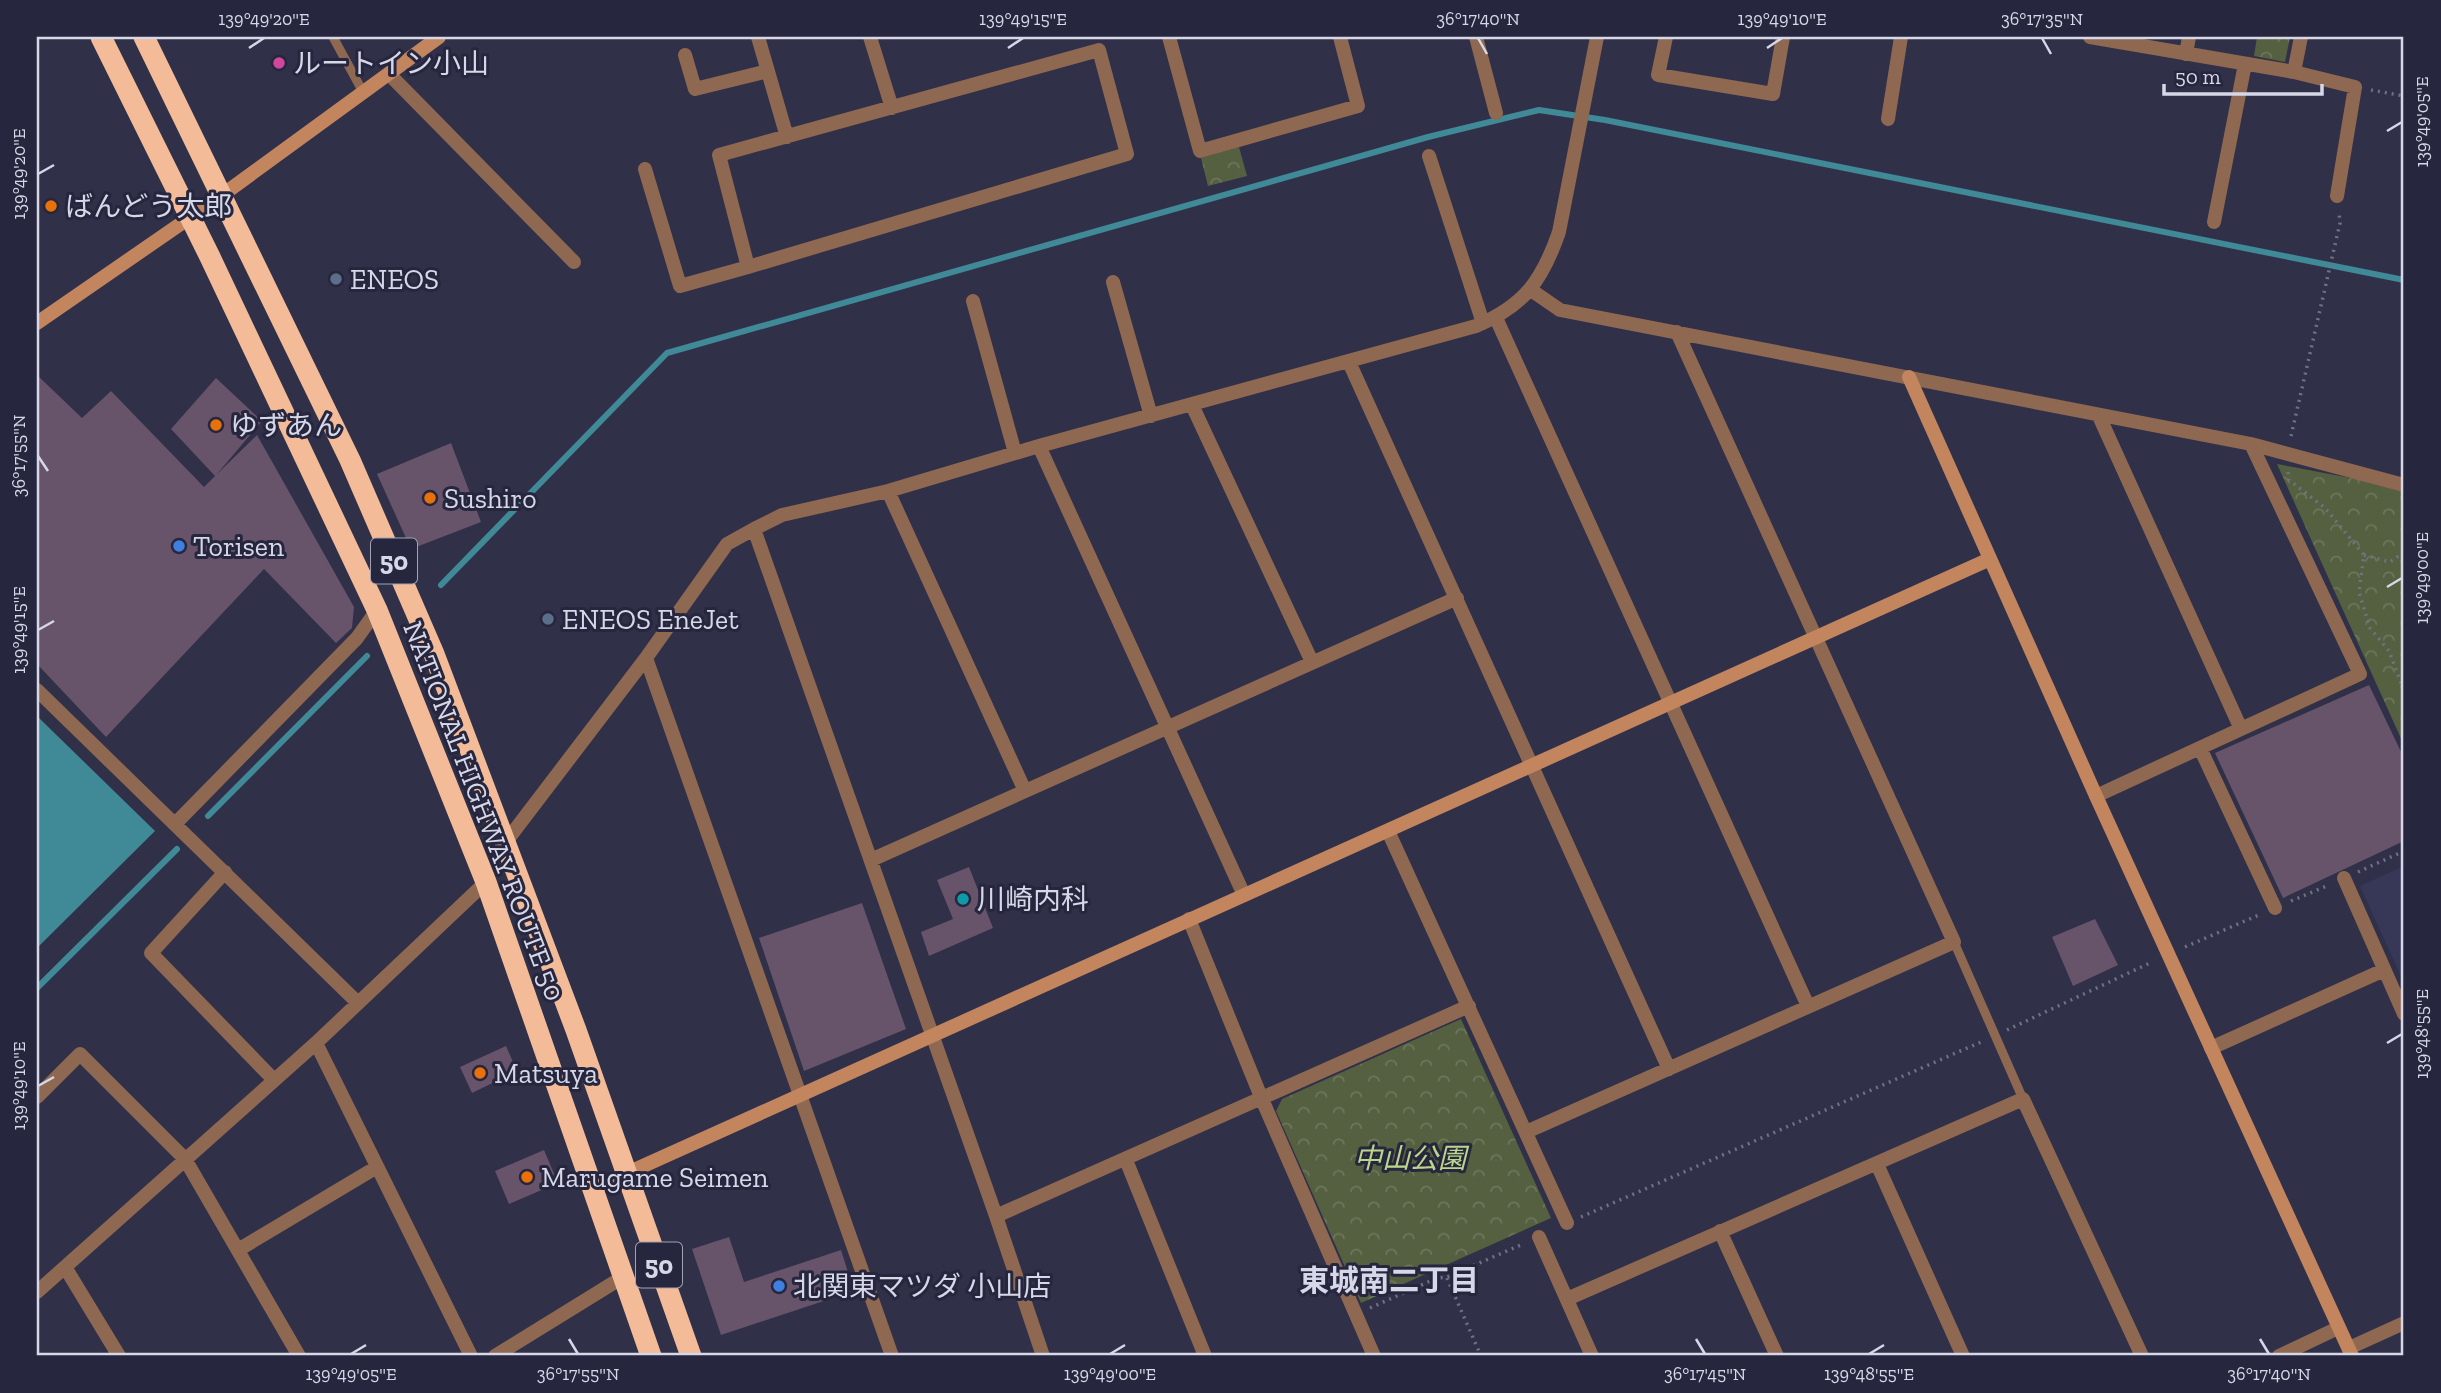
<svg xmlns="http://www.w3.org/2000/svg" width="2441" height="1393" font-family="'Zilla Slab','Noto Sans JP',serif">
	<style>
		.built { fill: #373757 }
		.forest { fill: url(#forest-crowns) }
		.water { fill: #408997 }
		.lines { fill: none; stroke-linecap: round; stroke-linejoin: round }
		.stream { stroke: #408997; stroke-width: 6 }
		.building { fill: #67536a }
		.path { stroke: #717186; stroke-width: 3.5; stroke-dasharray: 2 5; stroke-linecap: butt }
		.lane { stroke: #8e6850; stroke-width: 9 }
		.street { stroke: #8e6850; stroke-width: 14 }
		.secondary { stroke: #c2855e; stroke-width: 14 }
		.highway { stroke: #f3bb97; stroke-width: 21 }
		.ticks { fill: none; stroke: #d6d7e7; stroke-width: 2.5 }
		.hotel-dot { fill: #d1479c; stroke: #26263e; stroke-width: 2.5 }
		.food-dot { fill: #e8710a; stroke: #26263e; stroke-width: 2.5 }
		.service-dot { fill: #5c6f8a; stroke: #26263e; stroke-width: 2.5 }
		.shop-dot { fill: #3f7fe0; stroke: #26263e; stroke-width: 2.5 }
		.culture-dot { fill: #0f9aa8; stroke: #26263e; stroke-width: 2.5 }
		.labels { text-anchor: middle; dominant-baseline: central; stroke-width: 6; stroke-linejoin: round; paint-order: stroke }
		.shield { fill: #26263e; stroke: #a1a2b4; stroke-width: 2 }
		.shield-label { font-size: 26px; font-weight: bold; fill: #d6d7e7 }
		.poi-label { font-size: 28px; fill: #d6d7e7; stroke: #26263e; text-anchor: start }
		.street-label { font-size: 28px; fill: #d6d7e7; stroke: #26263e }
		.park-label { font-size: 28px; font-style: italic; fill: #bbd589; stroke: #26263e }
		.neighbourhood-label { font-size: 30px; font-weight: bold; fill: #d6d7e7; stroke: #26263e }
		.neatline { fill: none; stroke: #d6d7e7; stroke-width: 2.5 }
		.ticks-label { font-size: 18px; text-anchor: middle; fill: #d6d7e7 }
	</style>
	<defs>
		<pattern id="forest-crowns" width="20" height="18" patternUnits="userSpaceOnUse" patternTransform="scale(1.75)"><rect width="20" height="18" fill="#556040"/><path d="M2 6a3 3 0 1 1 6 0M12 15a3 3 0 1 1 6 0" fill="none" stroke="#6d765c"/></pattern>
	</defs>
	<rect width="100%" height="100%" fill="#303049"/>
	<path class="built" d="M2404 866V983L2360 886Z"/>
	<path class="forest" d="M2257 37H2290L2285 62 2254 56Z
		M1239 147 1247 176 1208 186 1201 158Z
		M2277 464 2404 488V745Z
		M1461 1019 1551 1218 1361 1303 1276 1111 1282 1099Z"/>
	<path class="water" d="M37 716 155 831 37 948Z"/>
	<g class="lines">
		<path class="stream" d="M441 585 667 353 1428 137 1539 110 1605 120 2404 280
			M208 816 367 656
			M37 988 177 849"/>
	</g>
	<path class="building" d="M37 375 82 418 111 391 204 487 215 476 171 429 216 378 262 421 217 474 257 435 354 607 352 628 336 643 264 569 106 737 37 664Z
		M451 443 481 522 411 549 377 474Z
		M2369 685 2404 758V841L2283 898 2215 753Z
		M969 867 993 928 929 956 921 932 953 919 937 880Z
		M862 903 906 1029 804 1071 759 938Z
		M2095 919 2118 965 2073 986 2052 937Z
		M506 1046 517 1071 472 1093 460 1067Z
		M544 1150 558 1183 509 1204 495 1171Z
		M729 1237 744 1282 841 1250 854 1291 721 1335 692 1249Z"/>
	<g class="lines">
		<path class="path" d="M2371 90 2404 96
			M2291 436 2340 223 2339 212
			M2288 472 2289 480 2325 508 2364 555 2359 592 2370 628 2389 651 2404 691
			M2364 555 2390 562 2404 552
			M2358 872 2404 851
			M2291 901 2329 885
			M2185 947 2261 914
			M2007 1030 2152 962
			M1581 1217 1981 1042
			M1447 1278 1481 1356
			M1370 1308 1437 1278 1447 1277 1523 1244"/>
		<path class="lane" d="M333 37 363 92
			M1954 942 2023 1099"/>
		<path class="street" d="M758 37 787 137
			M870 37 892 108
			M1169 37 1200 151 1358 106 1340 37
			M1476 37 1496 113
			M1666 37 1658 75 1773 94 1783 37
			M2090 37 2294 72 2301 37
			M1099 50 1127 154 748 267 719 155Z
			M2186 54 2189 37
			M685 55 695 89 768 71
			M2294 72 2355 87 2337 196
			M389 74 574 262
			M1888 119 1901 37
			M1429 156 1483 323
			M645 169 680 286 748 267
			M2214 222 2245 64
			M1113 282 1151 416
			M1531 290 1560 310 2251 444 2404 485
			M973 301 1015 453
			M1496 318 1808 1006
			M1349 362 1669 1069
			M1192 405 1312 662
			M2099 416 2241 729
			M1039 446 1244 895
			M888 491 1025 791
			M754 529 996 1216 1043 1356
			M646 658 892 1356
			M37 690 358 1003
			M2200 748 2275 908
			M2096 796 2360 674 2251 444
			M176 823 357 638 377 610
			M1388 831 1567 1223
			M505 843 646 658 727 544 754 529 782 515 888 491 1039 446 1476 326C1524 306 1542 281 1559 232L1597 37
			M871 860 1457 598
			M225 872 151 953 274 1080
			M2344 878 2404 1014
			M1189 919 1261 1097 1374 1356
			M316 1043 471 1356
			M2211 1048 2384 970
			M37 1097 80 1054 185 1159 299 1356
			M1526 1132 1954 942 1677 332
			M1126 1160 1205 1356
			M1877 1164 1963 1356
			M996 1216 1469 1006
			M1720 1231 1777 1356
			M1539 1237 1592 1356
			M238 1250 377 1167
			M65 1267 119 1356
			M37 1292 316 1043 486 882
			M1567 1299 2023 1099 2142 1356
			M2349 1348 2404 1323
			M495 1356 623 1277
			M2279 1356 2338 1328"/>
		<path class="secondary" d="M37 323 221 196 439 37
			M1909 377 2096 796 2352 1356
			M592 1189 1990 559"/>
		<path class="highway" d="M101 37 210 257 377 610 486 882 651 1356
			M144 37 350 460 434 654 576 1030 691 1356"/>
	</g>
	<path class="ticks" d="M1478 38 1487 54M2042 38 2051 54M249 48 264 38M1008 48 1023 38M1767 48 1782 38M2387 131 2402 122M38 174 54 165M38 456 48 471M2387 587 2402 578M38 630 54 621M2387 1043 2402 1034M38 1086 54 1077M569 1339 578 1354M1696 1339 1705 1354M2260 1339 2269 1354M351 1354 366 1345M1110 1354 1125 1345M1869 1354 1884 1345"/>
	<circle class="hotel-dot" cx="279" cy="63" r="7"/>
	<g class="food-dot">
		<circle cx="51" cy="206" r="7"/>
		<circle cx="216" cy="425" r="7"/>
		<circle cx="430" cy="498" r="7"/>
		<circle cx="480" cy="1073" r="7"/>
		<circle cx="527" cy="1177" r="7"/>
	</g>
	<g class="service-dot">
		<circle cx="336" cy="279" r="7"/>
		<circle cx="548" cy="619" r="7"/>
	</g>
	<g class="shop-dot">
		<circle cx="179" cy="546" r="7"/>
		<circle cx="779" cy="1286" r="7"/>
	</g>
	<circle class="culture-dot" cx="963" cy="899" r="7"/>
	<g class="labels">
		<g class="shield">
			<rect x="371" y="538.5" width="46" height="45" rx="5"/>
			<rect x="636" y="1242.5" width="46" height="45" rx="5"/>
		</g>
		<g class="shield-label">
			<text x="394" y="561">50</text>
			<text x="659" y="1265">50</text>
		</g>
		<g class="poi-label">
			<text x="293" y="63">ルートイン小山</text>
			<text x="65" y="206">ばんどう太郎</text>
			<text x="350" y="279">ENEOS</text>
			<text x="230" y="425">ゆずあん</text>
			<text x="444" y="498">Sushiro</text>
			<text x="193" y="546">Torisen</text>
			<text x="562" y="619">ENEOS EneJet</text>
			<text x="977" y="899">川崎内科</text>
			<text x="494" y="1073">Matsuya</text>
			<text x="541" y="1177">Marugame Seimen</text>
			<text x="793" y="1286">北関東マツダ 小山店</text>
		</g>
		<g class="street-label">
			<text transform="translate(484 811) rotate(69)">NATIONAL HIGHWAY ROUTE 50</text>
		</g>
		<g class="park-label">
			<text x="1410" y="1158">中山公園</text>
		</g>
		<g class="neighbourhood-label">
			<text x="1389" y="1281">東城南二丁目</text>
		</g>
	</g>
	<rect width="2441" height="1393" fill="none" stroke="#26263e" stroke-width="77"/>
	<path d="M2164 84v10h158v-10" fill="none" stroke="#d6d7e7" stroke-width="3.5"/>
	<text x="2175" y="84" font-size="21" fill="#d6d7e7" stroke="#26263e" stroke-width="5" paint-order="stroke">50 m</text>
	<rect x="38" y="38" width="2364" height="1316" class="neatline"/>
	<g class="ticks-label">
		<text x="264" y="25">139°49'20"E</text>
		<text x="1023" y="25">139°49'15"E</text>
		<text x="1478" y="25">36°17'40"N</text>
		<text x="1782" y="25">139°49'10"E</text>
		<text x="2042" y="25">36°17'35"N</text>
		<text transform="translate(2422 122) rotate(-90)" y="6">139°49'05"E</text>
		<text transform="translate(19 174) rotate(-90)" y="6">139°49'20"E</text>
		<text transform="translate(19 456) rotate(-90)" y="6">36°17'55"N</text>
		<text transform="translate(2422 578) rotate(-90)" y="6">139°49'00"E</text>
		<text transform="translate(19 630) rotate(-90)" y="6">139°49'15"E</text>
		<text transform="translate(2422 1034) rotate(-90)" y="6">139°48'55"E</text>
		<text transform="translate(19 1086) rotate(-90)" y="6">139°49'10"E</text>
		<text x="351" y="1380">139°49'05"E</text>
		<text x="578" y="1380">36°17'55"N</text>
		<text x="1110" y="1380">139°49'00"E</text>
		<text x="1705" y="1380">36°17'45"N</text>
		<text x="1869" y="1380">139°48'55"E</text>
		<text x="2269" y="1380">36°17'40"N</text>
	</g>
</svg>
